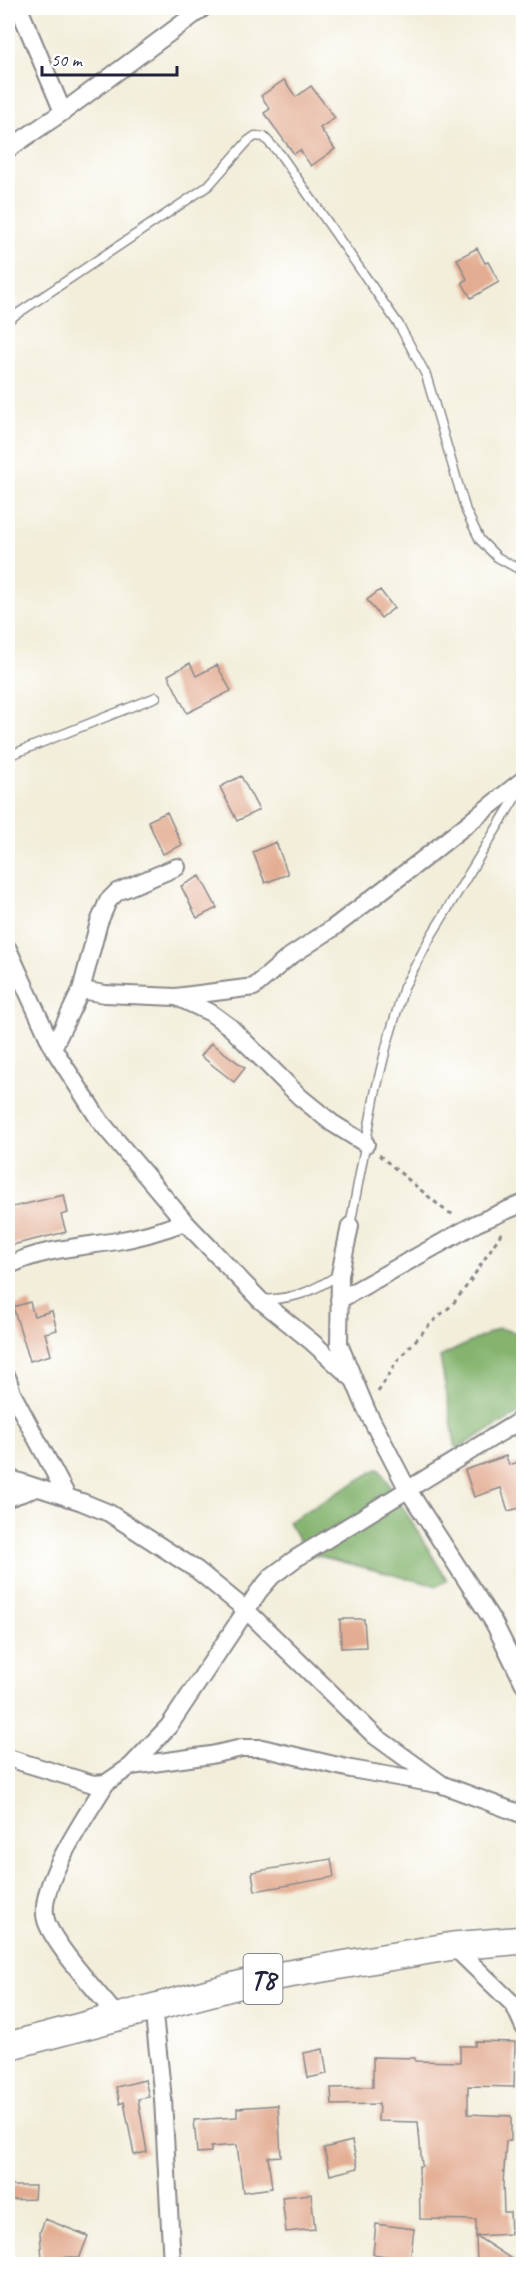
<svg xmlns="http://www.w3.org/2000/svg" width="531" height="2272" font-family="Caveat,sans-serif">
	<style>
		.forest { fill: #84b46e; stroke: #536b54; stroke-width: 1.5 }
		.building { fill: #e3ad93 }
		.lines { fill: none; stroke-linecap: round; stroke-linejoin: round }
		.service-casing { stroke: #8a888a; stroke-width: 11 }
		.minor-casing { stroke: #8a888a; stroke-width: 20 }
		.trunk-casing { stroke: #8a888a; stroke-width: 30 }
		.path { stroke: #8a888a; stroke-width: 3; stroke-dasharray: 4.5 4.5; stroke-linecap: butt }
		.service { stroke: #fff; stroke-width: 8 }
		.minor { stroke: #fff; stroke-width: 16 }
		.trunk { stroke: #fff; stroke-width: 27 }
		.labels { text-anchor: middle; dominant-baseline: central; stroke-width: 6; stroke-linejoin: round; paint-order: stroke }
		.shield { fill: #fff; stroke: #646476; stroke-width: 1.5 }
		.shield-label { font-size: 28px; font-weight: bold; fill: #22223b }
	</style>
	<rect width="100%" height="100%" fill="#fff"/>
	<filter id="ink" filterUnits="userSpaceOnUse"><feTurbulence type="fractalNoise" baseFrequency=".0167" numOctaves="2"/><feDisplacementMap in="SourceGraphic" scale="12" xChannelSelector="R" yChannelSelector="G"/><feConvolveMatrix kernelMatrix="1 2 1 2 8 2 1 2 1" color-interpolation-filters="sRGB"/></filter>
	<filter id="wash" filterUnits="userSpaceOnUse"><feTurbulence type="fractalNoise" baseFrequency=".008" numOctaves="4" result="noise"/><feDisplacementMap in="SourceGraphic" scale="24" xChannelSelector="R" yChannelSelector="G"/><feGaussianBlur stdDeviation="1.35" result="paint"/><feColorMatrix in="noise" values="0 0 0 0 0 0 0 0 0 0 0 0 0 0 0 0 0 1.4 0 .05"/><feComposite in="paint" operator="in"/></filter>
	<g filter="url(#wash)">
		<rect width="100%" height="100%" fill="#f2eeda"/>
		<path class="forest" d="M499 1328 520 1334 524 1340 523 1411 456 1449 440 1357Z
			M379 1468 447 1580 437 1586 307 1553 288 1522Z"/>
		<g id="blocks">
			<path class="building" d="M284 80 296 97 311 86 335 118 320 128 335 149 311 166 300 150 294 154 264 113 270 109 261 96Z
				M477 248 485 263 488 262 499 282 471 298 462 282 467 279 457 259Z
				M380 590 394 608 381 618 367 600Z
				M190 663 196 676 217 665 231 691 187 713 168 675Z
				M241 776 259 810 237 821 220 787Z
				M167 812 182 845 163 854 148 821Z
				M276 842 288 874 265 883 253 852Z
				M200 876 217 908 197 918 181 886Z
				M211 1043 245 1068 234 1082 201 1056Z
				M64 1195 68 1213 61 1215 66 1232 8 1246V1208Z
				M30 1302 34 1316 52 1311 57 1330 45 1333 51 1355 30 1361 13 1307Z
				M506 1456 509 1465 524 1460V1507L508 1511 501 1488 474 1497 465 1470Z
				M340 1619H364L366 1647 341 1648Z
				M331 1859 334 1877 255 1891 252 1872Z
				M475 2041 515 2042 514 2087 468 2086V2114L511 2116V2141H506L503 2184 504 2212H510L511 2234 476 2236V2220L420 2219 419 2166H422L418 2122 378 2121 379 2104 332 2105 331 2088 373 2087V2057L415 2058V2061L460 2062V2046H475Z
				M323 2049 327 2074 308 2078 304 2053Z
				M145 2080 149 2097 138 2099 147 2152 134 2155 124 2102 120 2104 116 2087Z
				M278 2105 281 2156 268 2157 272 2188 243 2192 237 2145 211 2147V2152L197 2153 194 2120 237 2117V2108Z
				M352 2141 358 2168 330 2175 324 2148Z
				M8 2186H35L34 2199 8 2200Z
				M311 2194 315 2229 286 2232 282 2197Z
				M45 2219 88 2236 79 2259 73 2257 42 2259 40 2232Z
				M376 2224 414 2229 410 2262 391 2260 392 2257 373 2254Z
				M476 2236 521 2265H477Z"/>
		</g>
	</g>
	<g filter="url(#ink)">
		<use href="#blocks" fill-opacity="0" stroke="#8a888a" stroke-width="1.5"/>
		<g class="lines">
			<defs>
				<path id="service" d="M8 320 208 186 248 141 255 136 264 137 280 154 399 325 426 375 466 511 480 540 497 557 524 572
					M8 756 156 697
					M350 1226 375 1094 387 1044 404 987 431 936 523 785
					M263 1300C298 1298 311 1292 340 1274"/>
				<path id="minor" d="M19 8 63 112
					M8 149 63 112 203 8
					M8 949 53 1048 100 1121 185 1222 260 1300 312 1342 354 1380
					M81 990 105 994 176 997 254 987 289 957 333 928 422 860 524 779
					M179 998 211 1013 230 1027 300 1097 332 1123 366 1144
					M53 1048 81 990 99 922 108 901 117 892 177 867
					M350 1226 340 1274 339 1344 367 1411 408 1490 494 1623 524 1684
					M8 1266C40 1249 81 1247 117 1241 141 1237 163 1230 185 1222
					M339 1300 477 1223 524 1203
					M8 1379 12 1393 68 1498
					M8 1478 82 1502 109 1513 163 1548 197 1570 246 1610 375 1736 443 1785 524 1815
					M8 1498 37 1488
					M8 1758 93 1784 106 1783 131 1766 169 1726 259 1591 272 1576 295 1559 524 1418
					M131 1766 211 1755 242 1748H262L351 1769 437 1784
					M106 1783C88 1814 36 1886 46 1920 52 1943 100 1995 117 2016
					M453 1946 514 2005 524 2027
					M153 2006 163 2099 172 2264"/>
				<path id="trunk" d="M8 2046 265 1978 453 1946 524 1940"/>
			</defs>
			<use href="#service" class="service-casing"/>
			<use href="#minor" class="minor-casing"/>
			<use href="#trunk" class="trunk-casing"/>
			<path class="path" d="M379 1155 447 1212 456 1215
				M378 1392 398 1360 431 1323 452 1305 469 1283 502 1232"/>
			<use href="#service" class="service"/>
			<use href="#minor" class="minor"/>
			<use href="#trunk" class="trunk"/>
		</g>
	</g>
	<g class="labels">
		<rect class="shield" x="243.5" y="1954" width="39" height="50" rx="4.5"/>
		<g class="shield-label">
			<text x="263" y="1979">T8</text>
		</g>
	</g>
	<rect width="531" height="2272" fill="none" stroke="#fff" stroke-width="30"/>
	<path d="M42 66v9h135v-9" fill="none" stroke="#22223b" stroke-width="3"/>
	<text x="51" y="66" font-size="18" fill="#22223b" stroke="#ffffff" stroke-width="4.5" paint-order="stroke">50 m</text>
</svg>
